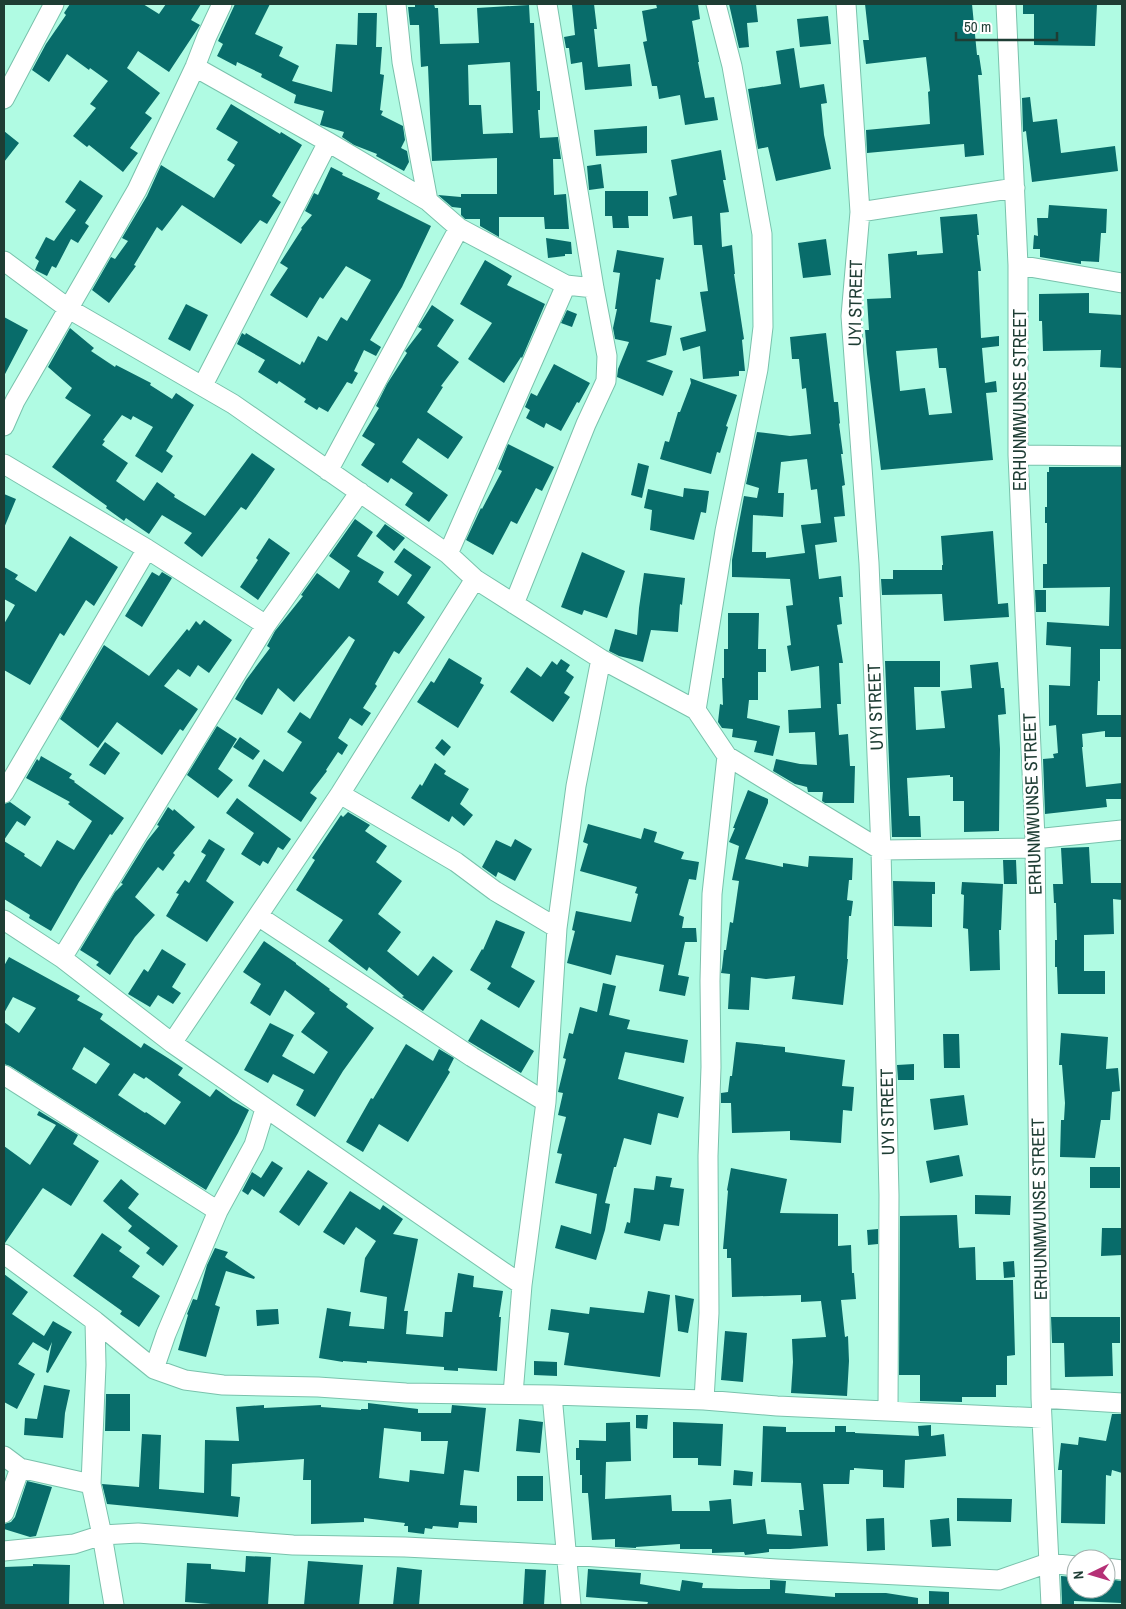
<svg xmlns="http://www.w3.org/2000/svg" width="1126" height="1609" font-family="'Archivo Narrow',sans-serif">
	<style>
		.building { fill: #086c6a; fill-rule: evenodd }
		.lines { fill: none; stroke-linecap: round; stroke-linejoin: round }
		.minor-casing { stroke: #79c2ac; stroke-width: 21 }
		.minor { stroke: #fff; stroke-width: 19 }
		.labels { text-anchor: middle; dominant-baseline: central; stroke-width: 5; stroke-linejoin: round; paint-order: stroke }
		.street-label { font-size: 18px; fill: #1e3d34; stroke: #fff }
	</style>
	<rect width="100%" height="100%" fill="#b0fbe3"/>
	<path class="building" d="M70 4H143L159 14 166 4H201L191 20 200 25 169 72 138 51 127 68 160 93 145 113 152 118 130 148 138 153 123 172 89 145 87 147 73 136 96 108 90 104 108 81 90 68 89 70 67 54 49 82 32 70 46 44 66 15 64 13Z
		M235 4H270L255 34 283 47 279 56 299 66 292 81 332 92 336 44 357 45 358 13H377L376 47H382L380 74 384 75 380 110 383 111 381 115 403 126 405 140 401 148 407 151 409 162 404 171 376 156 377 154 354 145 342 137 344 132 320 125 324 111 294 103 296 95 261 77 262 74 237 62 236 66 217 56 223 44 218 41Z
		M415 4H434L435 8H438L440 44 479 43 477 8 529 5 530 23H534L537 91H540V110H538L540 138 558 137 561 159H553L554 195 566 194 569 229H545L544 217H499V237L480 226V219H465L461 215V208L452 207 438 195 461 197V194H497V158L432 161 428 66 421 67 419 25H410L408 7H415ZM510 62 513 133 483 134 481 105H469L468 65Z
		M594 4 597 29H594L598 67 630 64 632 86 585 90 582 62 571 64 569 48H566L564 37 575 35 572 5Z
		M656 4H698L700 19 692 21 699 62H698L705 98 714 97 718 120 685 125 680 95 659 99 657 86H652L643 42 647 41 642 11 657 8Z
		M729 4H756L758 22 747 23 749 47 739 48Z
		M865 4H972L977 55H979L982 75H978L984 155 965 157 964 144 867 153 866 130 930 124 928 92 930 91 926 57 866 64 863 40H869Z
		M1023 4H1097L1095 46 1034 45V14H1023Z
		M828 16 831 44 800 47 797 19Z
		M794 48 800 88 824 84 827 103 821 104 824 135 831 169 776 181 768 147 758 149 748 89 781 84 776 51Z
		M1030 97 1033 122 1057 119 1061 153 1115 146 1118 171 1032 182 1026 131 1023 132 1022 98Z
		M231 104 280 134 281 132 302 145 272 196 281 202 267 224 260 220 241 244 182 205 162 231 157 227 134 265 136 266 109 303 92 290 111 257 115 259 128 241 122 238 147 196 161 165 214 198 235 165 227 160 238 142 216 129Z
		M647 126V153L596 156 594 130Z
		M4 131 19 143 4 162Z
		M721 150 726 180H723L729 212 720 213 722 247 732 245 735 274H734L744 339 742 340 745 371H739V376L703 379 700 346 683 351 680 338 706 331 700 292 708 291 702 245H694L692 216 673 219 669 197 677 195 671 160Z
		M601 164 604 188 589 190 587 166Z
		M331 167 343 173 342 175 380 193 377 199 431 226 402 287 370 340 381 347 376 356 364 350 354 371 358 373 352 384 347 382 328 412 319 407 317 410 304 402 306 399 279 381 277 384 258 372 265 360 237 344 242 333 245 335 246 333 300 365 302 361 304 363 318 336 327 341 341 317 347 321 371 280 346 266 323 299 320 297 307 318 270 295 288 268 280 263 302 229 301 228 312 215 305 211 314 193 318 195Z
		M80 180 103 196 85 223 89 226 78 243 71 239 56 268 52 266 47 276 35 270 39 261 35 258 46 237 54 241 76 210 65 202Z
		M605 191H648V216H628L629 228H613L612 216H605Z
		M1049 205 1107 209 1106 233H1101L1099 262 1081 261V264L1040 257V249H1033L1034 235 1038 236 1037 218H1048Z
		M977 214 979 235H977L981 271H978L981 338 999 336V346L982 348 985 383 996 381 997 392 986 393 993 460 881 470 867 354 865 330H869L867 299 891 298 888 254 917 251V255L943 253 940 217ZM937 348 939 368H946L952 413 929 415 925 388 900 391 896 351Z
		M546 238 571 242 572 254H565V256L548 258Z
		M826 239 831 275 803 278 798 243Z
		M617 250 664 258 660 280 656 279 650 322 672 326 666 355 646 361 673 371 663 396 617 377 618 369 629 342 615 339 613 328 617 309H615L620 273 613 272Z
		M485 260 512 276 507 285 545 304 522 358 521 357 504 383 468 359 492 323 460 304Z
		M1089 293V313L1122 315V368L1100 367 1101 350 1043 351 1042 321H1039V294Z
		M186 304 208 315 190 351 168 339Z
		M432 305 454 320 437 346 459 362 441 386 443 387 427 412 463 437 448 459 418 438 402 462 448 495 429 522 405 505 413 493 391 478 388 483 361 465 375 444 362 436 379 408 376 406 387 384 407 353 405 351 422 329 418 327Z
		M567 310 577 314 572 327 561 323Z
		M4 317 28 330 4 376Z
		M70 328 94 348 91 351 115 367 116 365 151 383 150 385 172 399 176 393 194 405 166 451 173 456 162 473 135 456 153 427 133 416 131 420 122 415 103 440 105 441 102 445 128 463 116 481 144 501 157 482 175 495 174 497 205 516 252 453 275 469 246 510 241 507 202 557 184 543 192 533 162 515 149 534 126 518 124 521 106 508 107 506 52 467 91 415 65 398 72 388 48 367Z
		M826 333 834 402H838L840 423 839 424 843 454H841L845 485 842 486 845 516 834 517 837 542 815 545 819 579 841 576 843 597H839L842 624 837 625 843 663H839L841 704H837L839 735 848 734 850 766H855L854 803H825L822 801 823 792H808L807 787 795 784 773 771 776 759 800 764 817 765 815 732 789 733 788 710 821 708 819 666 791 671 787 646 791 645 786 606 793 605 790 579 732 577V560L744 496 757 498 759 488 746 484 757 432 790 436 811 434 806 388 802 389 799 359H792L790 337ZM807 459 811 490 817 489 821 523 801 525 805 553 766 558V552H752L753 515 783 517 784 493H778L781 462Z
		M554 364 590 383 579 403 577 402 561 431 546 423 544 428 526 418 530 410 525 407 531 393 537 396Z
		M690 378 737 395 726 426 728 427 720 453 717 452 711 474 660 459 665 441 669 442 678 412H680L691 383Z
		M508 444 554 467 542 491 536 488 517 524 511 521 493 555 466 540 481 508 482 509 502 471 498 469Z
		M638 463 649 466 642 498 631 495Z
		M1049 467H1122V649H1100V681H1098L1097 715H1122V737H1105V731L1082 734 1083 747H1082L1086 787 1122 783V799H1106L1107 807 1045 814 1043 759 1054 758 1053 754 1058 753 1056 725 1049 726V685L1070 686 1071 647 1046 645 1047 622 1109 626 1110 587 1043 588V564H1047V523H1045V507H1047V472H1049Z
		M684 488 709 491 706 513 701 512 694 540 650 530 652 510 644 508 648 489 683 497Z
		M4 494 16 499 4 528Z
		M355 519 373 532 357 556 384 572 378 582 398 596 412 575 394 562 404 548 431 567 407 603 425 617 399 654 394 651 375 684 377 686 363 708 371 713 362 726 350 718 338 738 348 745 342 755 338 752 326 770 327 771 310 793 317 798 301 822 248 786 264 759 283 772 302 742 287 732 300 712 310 719 355 640 349 636 294 702 278 688 262 715 235 699 246 680 270 648 267 646 275 631 303 596 301 595 317 573 339 589 350 571 329 556Z
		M385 524 405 538 394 551 376 536Z
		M993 531 998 604 1008 603 1009 617 944 621 942 594 882 595 881 579H893V570H942V565H943L941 536Z
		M70 536 118 567 94 606 86 600 64 636 60 633 30 685 4 670V624L15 605 4 599V567L18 575 15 579 36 592Z
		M269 538 290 553 258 600 240 587 258 560 256 558Z
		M582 552 625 571 607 618 584 610 582 615 561 607Z
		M152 572 159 576 162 572 172 578 142 627 125 616Z
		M644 573 685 578 682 605 680 604 678 632 651 630 643 662 619 656 609 651 615 629 637 635 639 608Z
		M1035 590H1046V612H1036Z
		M728 613H759L758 649H766V672H758V700H749L747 718 780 726 773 756 754 752 757 741 732 737 733 729 722 728 718 722 720 704 723 705 722 678H724V649H728Z
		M204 620 232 640 209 673 198 665 190 677 178 669 164 686 198 709 183 731 180 729 162 755 117 722 98 748 60 719 104 645 149 676 187 629 189 631 196 621 200 625Z
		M449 658 482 678 480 683 484 685 458 728 417 702 431 681 434 683Z
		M561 659 570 665 566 671 574 677 564 693 570 697 553 722 510 692 527 667 541 677 552 661 557 665Z
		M885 661H940V687H914L916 730 945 728 941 691 972 688 970 665 998 662 1001 688H1004L1006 714 998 715 1000 749 999 831 964 832V801H953V777H950V775L907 778 909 816H920L921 837H892Z
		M217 726 237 739 218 769 233 780 218 798 187 775Z
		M240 737 260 751 253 760 233 747Z
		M442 739 451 747 444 756 435 748Z
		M105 742 120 753 105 775 89 765Z
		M41 756 72 774 69 778 75 781 74 782 124 818 112 835 110 834 79 882 51 931 29 918 30 915 4 899V841L25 854 24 856 41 867 57 840 74 850 92 821 68 804 70 802 26 778 37 759 39 761Z
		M435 763 446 771 444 774 469 789 460 804 473 815 464 826 452 816 449 822 411 798 420 784 422 786Z
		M748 790 768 799V803L745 859 783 867V863L808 867 809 856 853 858 852 880H849L847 900 853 901 851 916H849L847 959H848L843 1005 792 999 795 976 766 979 751 977 749 1010 728 1009 730 974 721 973 722 968 724 950H726L730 922 733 923 739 881 732 880 739 846 729 842 735 828H733Z
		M237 798 291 839 283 850 278 847 268 864 263 861 260 866 241 854 254 833 226 813Z
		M10 802 31 817 25 826 17 821 4 840V804Z
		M168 807 173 811 174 809 195 827 173 853 175 855 163 871 158 867 135 897 155 915 135 937 110 975 96 965 99 962 80 950 115 892 123 884 121 883 147 841 159 826 157 825Z
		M348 812 370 825 365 831 387 846 376 862 402 881 378 914 401 932 387 951 418 976 433 956 453 971 423 1011 402 997 404 996 369 967 367 971 328 941 343 920 296 890 315 860 312 858 341 815 343 817Z
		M588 824 641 839 644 828 657 832 654 842 684 852 681 859 699 862 696 880 689 879 679 915 684 917 682 928H696L697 942H685L678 975 689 977 685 996 659 991 664 965 616 955 611 975 567 963 575 931 572 930 576 911 631 922 638 894 635 893 637 887 580 871 588 844 583 842Z
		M209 839 225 849 206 881 234 902 207 942 166 916 179 894 176 893 185 880 189 883 206 855 201 852Z
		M515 839 532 849 515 881 498 872 496 877 482 867 496 840 511 847Z
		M1089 847 1091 883H1122V900L1113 899 1114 934 1084 935V971H1105V994H1058L1057 967H1055V940H1057L1056 903H1054L1053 884H1063L1061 848Z
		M1003 860H1016L1017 884H1004Z
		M893 881 935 882V894H932V927L894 926Z
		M962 882 1003 884 1001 930H999L1000 970 970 971 968 929 963 928 964 895 961 894Z
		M496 920 525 932 511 967 535 981 519 1008 487 989 491 983 470 970 482 949 483 950Z
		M264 941 296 963V964L330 989 329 990 348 1004 346 1007 374 1028 343 1071 315 1117 296 1105 304 1090 273 1074 268 1083 244 1070 270 1023 294 1035 282 1056 314 1074 328 1052 301 1032 315 1013 285 990 270 1016 250 1003 261 984 243 972Z
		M162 949 186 964 172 987 181 993 173 1004 158 995 150 1007 128 994 144 969 148 972Z
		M9 957 80 996 77 1000 103 1014 100 1019 141 1048 144 1043 168 1058 183 1068 178 1075 210 1097 216 1089 233 1101 249 1110 238 1133 206 1190 10 1066 4 1064V1022L19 1033 36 1008 13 997 4 1013V966ZM84 1047 110 1064 96 1084 72 1069ZM134 1073 144 1079 146 1077 181 1102 165 1125 146 1112 145 1113 118 1095Z
		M603 983 616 986 609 1015 630 1020 627 1029 688 1040 684 1063 625 1052 618 1079 684 1097 678 1118 658 1113 651 1145 624 1138 616 1167H614L605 1203 610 1204 605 1230 596 1260 555 1248 561 1225 591 1234 597 1194 555 1183 562 1154 557 1153 566 1117 558 1115 563 1093 558 1092 566 1059 563 1058 569 1033 573 1034 580 1007 597 1012Z
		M481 1019 534 1051 521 1073 468 1041Z
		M1061 1033 1108 1037 1106 1069 1118 1068 1120 1091 1112 1092 1110 1120H1101L1095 1158 1060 1157 1061 1120H1064L1065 1103 1062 1065H1059Z
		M943 1034H959L960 1068H944Z
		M736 1042 785 1047V1052L845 1060 842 1086 854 1087 852 1111 843 1110 841 1143 790 1140V1131L732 1133 731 1103H721V1093L728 1092 730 1076H732Z
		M406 1044 433 1061 439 1049 454 1058 448 1070 450 1072 408 1142 379 1124 363 1152 346 1142 371 1098 373 1099Z
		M914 1064V1080H898L897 1065Z
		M964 1095 968 1125 934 1130 930 1099Z
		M39 1111 78 1135 73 1144 99 1161 71 1206 43 1188 42 1189 5 1243H4V1146L30 1165 56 1125 37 1115Z
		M959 1155 963 1176 930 1183 926 1161Z
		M272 1161 283 1168 264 1197 252 1189 248 1195 242 1191 252 1172 261 1178Z
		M1090 1167H1120V1188H1090Z
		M731 1168 787 1179 780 1213 838 1214V1246L851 1245 852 1273H854L856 1299 841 1300 845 1337 848 1336 849 1361 847 1396 791 1393 793 1362 792 1339 826 1337 821 1301 801 1302V1295L732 1297 731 1258H727V1249H723L728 1191 727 1190Z
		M308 1170 328 1183 299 1226 279 1212Z
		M656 1176 672 1178 670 1187 684 1189 679 1226 664 1224 660 1241 624 1233 627 1222 630 1223 634 1188 654 1190Z
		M121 1179 139 1194 128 1208 178 1246 163 1266 146 1253 150 1248 128 1231 132 1226 103 1201Z
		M350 1191 380 1210 383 1205 403 1219 393 1234 418 1239 404 1311H408L406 1334 443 1337 445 1312H452L458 1273 474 1276 473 1287 503 1291 499 1317H501L497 1371 458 1368V1371L444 1370V1367L367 1361V1363L343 1361V1362L319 1358 327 1308 351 1312 349 1326 384 1329 387 1297 360 1292 365 1258 376 1241 356 1227 344 1245 323 1232Z
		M975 1195 1011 1196 1010 1215 975 1214Z
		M957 1215 959 1248 975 1247 976 1280H1013L1015 1355 1007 1356V1385H996V1397H962V1402L920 1401V1375H899L900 1216Z
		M1102 1228H1122V1255L1101 1256Z
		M878 1229V1244L868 1245 867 1230Z
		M102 1233 122 1247 119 1251 140 1266 132 1277 160 1296 139 1327 120 1314 122 1311 73 1276Z
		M215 1248 228 1252 225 1257 255 1277 254 1279 226 1271 215 1305 220 1307 206 1357 178 1350 188 1315 187 1314 193 1299 197 1300 207 1265Z
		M1014 1261 1015 1277 1004 1278 1003 1262Z
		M4 1274 28 1292 12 1314 44 1336 53 1321 72 1332 48 1373 46 1372 52 1342 48 1351 33 1342 18 1364 35 1374 17 1409 4 1402Z
		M648 1291 670 1295 660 1377 564 1365 569 1333 548 1330 551 1309 589 1314 590 1307 644 1313Z
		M675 1295 694 1299 688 1333 678 1331Z
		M278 1309 279 1324 257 1326 256 1310Z
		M1051 1317H1120V1343H1112L1113 1376 1065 1377 1064 1343H1052Z
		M725 1331 747 1333 743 1382 721 1380Z
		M534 1361 557 1362V1376L534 1375Z
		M44 1385 70 1390 65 1413 63 1438 24 1435 25 1418 37 1419Z
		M106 1394H130V1431H105Z
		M368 1403 418 1409V1413H451L452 1405 486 1408 479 1472 464 1470 460 1505 477 1506V1523L459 1522 458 1528 433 1526 432 1529 425 1528 424 1534 408 1532V1526H404L405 1523 364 1518V1522L311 1524V1480H303L304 1459 232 1464 231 1496 240 1497 238 1517 107 1504 102 1484 139 1487 142 1434 161 1435 159 1489 204 1493 205 1440 239 1441 236 1407 264 1405V1408L321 1405V1407L361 1410V1409H368ZM384 1428 421 1432V1441H448L444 1474 410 1470 409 1482 379 1478Z
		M1112 1414H1122V1473L1112 1470 1111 1476 1106 1475 1105 1524 1061 1523 1062 1470H1058L1061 1443 1078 1445 1079 1437 1106 1441Z
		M636 1415H648L647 1429 636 1428Z
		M519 1419 543 1422 540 1453 516 1451Z
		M630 1422 631 1461 606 1462 605 1499 671 1495 672 1511H710L709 1501 731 1499 733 1524 765 1519 767 1534 802 1536 799 1510H804L801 1483 761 1482 763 1426 786 1427V1432H835V1426H846V1432H855V1433L919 1436 918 1426 931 1425V1436L944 1434 946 1456 905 1460 904 1488 883 1487V1470L854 1468V1470H850L849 1484H823L828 1546 790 1549H769V1552L745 1555 744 1552 712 1553V1549H680V1544L636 1547V1548L615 1547V1539L592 1540 588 1493H582V1475H580V1460H576V1448H579V1440L606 1441V1423Z
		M673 1422 723 1424 721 1466 698 1465V1458H673Z
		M734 1470 753 1472 752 1486 733 1485Z
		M517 1476H543V1501H517Z
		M27 1481 52 1487 36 1536 30 1537 4 1529V1524L11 1522 15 1517Z
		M957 1498 1012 1499 1011 1522 957 1521Z
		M884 1518 885 1550 867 1551 866 1519Z
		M949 1518 951 1546 932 1547 930 1520Z
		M246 1556 271 1557 268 1605H224L185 1602 187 1563 211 1564V1569L245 1572Z
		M308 1561 363 1565 359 1605H304Z
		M33 1564 70 1565 69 1605H4V1567L33 1566Z
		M397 1567 422 1570 419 1605H393Z
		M525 1569 546 1570 544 1605H523Z
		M588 1569 641 1573 640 1584 680 1591 682 1580 703 1583 702 1588 739 1589H770V1580L786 1581 785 1593 835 1597V1593H886L918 1598V1605H647L648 1602 586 1597Z
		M1061 1576 1073 1577V1589H1106V1579L1122 1581V1603L1074 1601V1605H1062Z
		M929 1591 949 1592V1605H929Z"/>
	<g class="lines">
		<defs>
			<path id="minor" d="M396 4 402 62 428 201
				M846 4 860 212 851 316 869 563 881 850 889 1195 888 1411
				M1006 4 1018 265V455L1035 839 1041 1398 1051 1605
				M195 67 328 142 428 201 459 228 566 285 594 288
				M4 99 54 4
				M860 212 1015 188
				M4 261 69 309 233 404 448 554 475 579 601 659 696 710 727 756 881 850 1035 848
				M1018 265 1122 283
				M203 385 328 142
				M4 426 15 401 137 190 195 67 207 36 222 4
				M1018 455 1122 456
				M4 464 147 549 266 625
				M328 471 459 228
				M448 554 566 285
				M514 604 586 424 606 381 607 356 594 288 547 4
				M696 710 725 531 758 369 763 327 762 234 732 66 716 4
				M4 793 147 549
				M340 794 456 862 495 891 557 928
				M1035 839 1122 830
				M258 916 472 1057 546 1102
				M4 920 62 958 172 1043 522 1285
				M62 958 266 625 360 492
				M172 1043 340 794 475 579
				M4 1075 218 1211
				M4 1254 95 1321 154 1369 185 1380 223 1385 318 1387 406 1393 552 1395 704 1400 777 1406 1042 1418
				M95 1321 96 1365 91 1484 102 1535 114 1605
				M154 1369 166 1334 218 1211 254 1145 265 1109
				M513 1394 522 1285 546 1102 557 928 576 786 601 659
				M552 1395 571 1605
				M1041 1398 1122 1403
				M704 1400 709 1313 708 1156 711 1067 710 981 712 894 727 756
				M4 1456 20 1468 91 1484
				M4 1513 20 1468
				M4 1551 74 1544 102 1535 138 1533 293 1545 405 1547 566 1555 777 1569 999 1580 1048 1563 1076 1566
				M1106 1568 1122 1570"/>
		</defs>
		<use href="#minor" class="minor-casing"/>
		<use href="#minor" class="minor"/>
	</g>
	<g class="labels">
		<g class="street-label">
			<text transform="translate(855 303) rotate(-89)">UYI STREET</text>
			<text transform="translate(1019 400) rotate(-90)">ERHUNMWUNSE STREET</text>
			<text transform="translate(875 707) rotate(-92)">UYI STREET</text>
			<text transform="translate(1032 804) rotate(-92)">ERHUNMWUNSE STREET</text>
			<text transform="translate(887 1112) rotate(-91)">UYI STREET</text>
			<text transform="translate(1039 1209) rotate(-91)">ERHUNMWUNSE STREET</text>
		</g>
	</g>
	<rect width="1126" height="1609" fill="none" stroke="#1e3d34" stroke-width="10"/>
	<g transform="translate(1091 1574) rotate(265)"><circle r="24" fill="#ffffff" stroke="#a5b1ae"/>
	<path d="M0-4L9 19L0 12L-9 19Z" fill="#b53076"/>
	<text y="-8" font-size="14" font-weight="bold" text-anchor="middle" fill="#1e3d34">N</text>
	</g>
	<path d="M956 32v8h101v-8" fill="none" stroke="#1e3d34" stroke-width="2.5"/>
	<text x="964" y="32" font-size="15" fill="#1e3d34" stroke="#ffffff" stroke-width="4" paint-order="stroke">50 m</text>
</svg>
